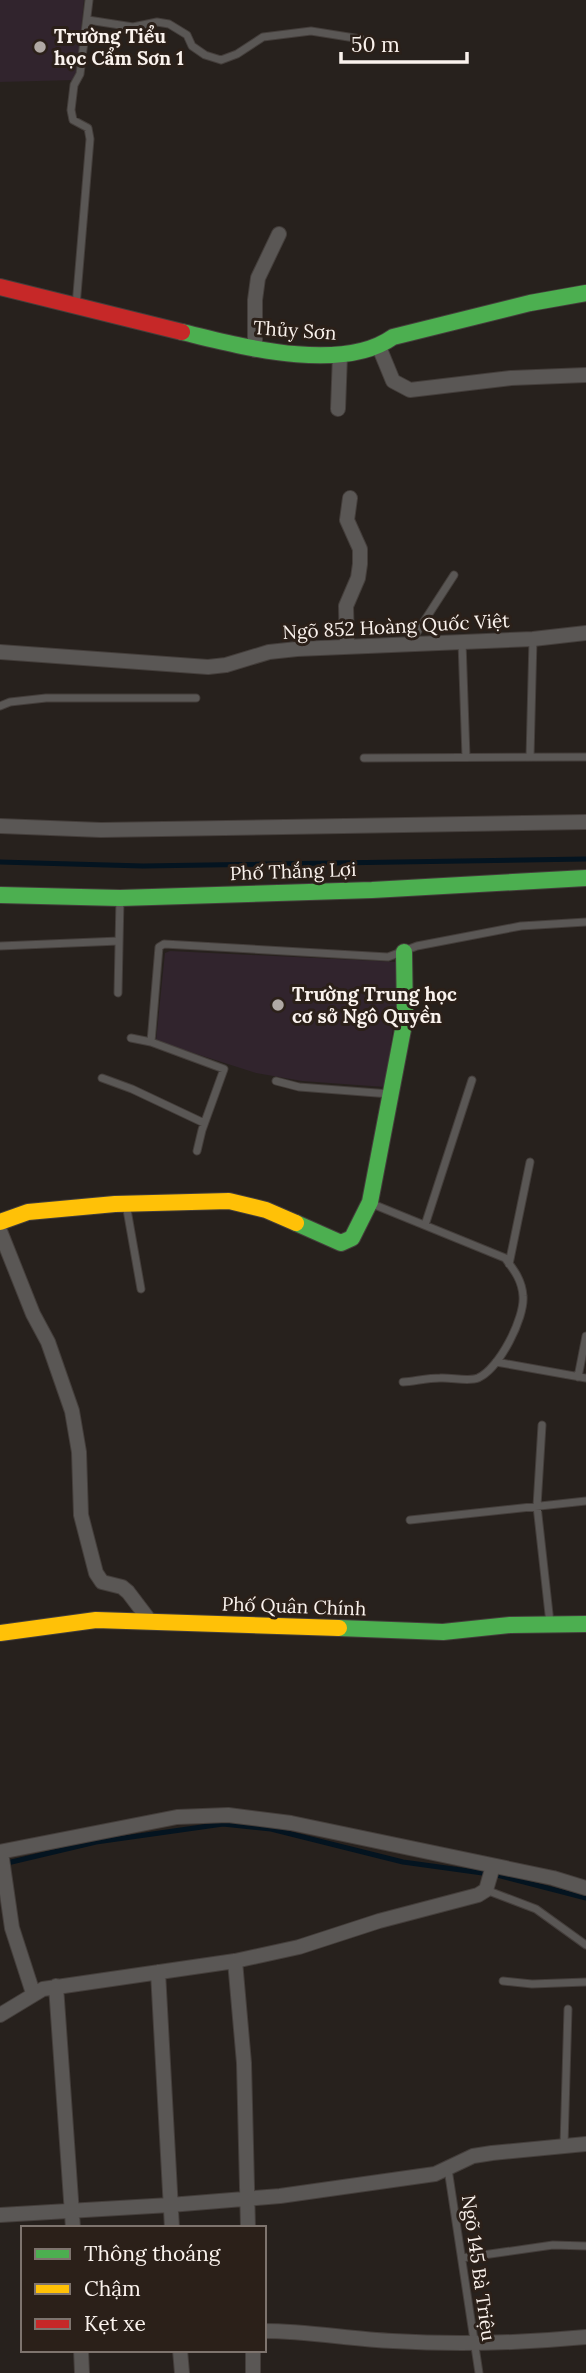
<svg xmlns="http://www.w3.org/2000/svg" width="586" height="2373" font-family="Lora,serif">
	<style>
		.education { fill: #31242d }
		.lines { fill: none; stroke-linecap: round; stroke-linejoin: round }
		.stream { stroke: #041420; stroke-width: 5 }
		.lane-casing { stroke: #443e3b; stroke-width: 9 }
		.street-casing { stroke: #443e3b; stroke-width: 16 }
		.fast-casing { stroke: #443e3b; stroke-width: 18 }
		.slow-casing { stroke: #443e3b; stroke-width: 18 }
		.jam-casing { stroke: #443e3b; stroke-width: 18 }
		.lane { stroke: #5a5755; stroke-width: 7 }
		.street { stroke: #5a5755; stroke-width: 14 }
		.fast { stroke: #4caf50; stroke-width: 16 }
		.slow { stroke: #ffc107; stroke-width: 16 }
		.jam { stroke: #c62828; stroke-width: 16 }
		.poi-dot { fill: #b0a9a4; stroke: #2b2019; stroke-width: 2.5 }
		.labels { text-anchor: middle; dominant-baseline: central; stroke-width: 6; stroke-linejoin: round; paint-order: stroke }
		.poi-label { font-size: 19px; font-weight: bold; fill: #faf2ed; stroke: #2b2019; text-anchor: start }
		.street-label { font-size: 19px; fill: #faf2ed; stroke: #2b2019 }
	</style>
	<rect width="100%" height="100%" fill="#27211d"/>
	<path class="education" d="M0 0H84L76 80 0 82Z
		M170 951 397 962 401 968 385 1087 302 1081 256 1073 156 1041 165 953Z"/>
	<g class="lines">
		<path class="stream" d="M0 862 143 866 586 859
			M3 1864 96 1842 223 1824 271 1829 403 1862 497 1875 586 1898"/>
		<defs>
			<path id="lane" d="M88 20 133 27 157 22 169 24 187 35 192 46 205 55 221 60 237 54 263 37 311 31 361 39
				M76 306 90 139 88 128 73 120 71 110 74 85 80 74 89 0
				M462 642 466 757
				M410 643 454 575
				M0 706 10 702 46 698H196
				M530 757 533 639
				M364 758 586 757
				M0 946 119 941
				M118 993 120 898
				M131 1038 151 1042 224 1069 202 1130 197 1151
				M151 1042 159 947 164 944 388 957 417 946 521 926 586 922
				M102 1078 132 1089 204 1123
				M276 1081 299 1087 390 1094
				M370 1203 505 1258C514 1270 522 1280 523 1296 525 1318 499 1369 478 1378 468 1382 451 1377 440 1378 428 1378 415 1381 403 1382
				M126 1204 141 1289
				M425 1225 472 1080
				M509 1264 530 1162
				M496 1362 586 1378
				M578 1377 586 1336
				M542 1425 537 1506 550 1623
				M410 1520 586 1501
				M486 1890 536 1909 586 1945
				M503 1981 532 1984 586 1982
				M564 2145 568 2009
				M448 2169 479 2373
				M462 2258 553 2245 586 2246"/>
			<path id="street" d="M379 347 393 381 410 390 511 378 586 375
				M255 350V300L258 278 279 234
				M338 409 340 355
				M347 646 346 606 358 578 360 564V549L347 520 350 498
				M0 652 208 667 226 665 269 652 297 649 533 639 586 633
				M0 826 101 830 586 822
				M0 1231 33 1314 48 1342 72 1411 79 1452 81 1515 96 1573 102 1582 122 1587 128 1592 150 1621
				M0 1852 177 1817 228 1815 291 1823 553 1878 586 1888
				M1 1852 12 1928 33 1993
				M235 1961 244 2063 248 2228
				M158 1972 172 2228
				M56 1986 73 2228
				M0 2015 43 1989 235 1961 299 1947 379 1921 478 1895 486 1890 493 1866
				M0 2215 170 2205 280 2196 435 2174 473 2156 492 2153 586 2144
				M264 2331C307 2331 350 2339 393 2341 457 2345 522 2343 586 2337
				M81 2350 82 2373
				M180 2350 182 2373
				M253 2350V2373"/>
			<path id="fast" d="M182 332C240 346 341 374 393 337L530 303 586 293
				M0 895 120 898 372 890 586 878
				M296 1223 341 1243 352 1238 370 1202 405 1019 404 952
				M339 1628 443 1632 510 1625 586 1624"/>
			<path id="slow" d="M0 1222 28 1212 115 1204 229 1201 266 1210 296 1223
				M0 1633 96 1620 339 1628"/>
			<path id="jam" d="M0 287 182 332"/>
		</defs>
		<use href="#lane" class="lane-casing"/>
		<use href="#street" class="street-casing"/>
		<use href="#fast" class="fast-casing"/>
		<use href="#slow" class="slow-casing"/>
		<use href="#jam" class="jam-casing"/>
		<use href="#lane" class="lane"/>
		<use href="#street" class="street"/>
		<use href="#fast" class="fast"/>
		<use href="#slow" class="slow"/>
		<use href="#jam" class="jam"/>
	</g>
	<g class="poi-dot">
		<circle cx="40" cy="47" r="7"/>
		<circle cx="278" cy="1005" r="7"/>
	</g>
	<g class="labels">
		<g class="poi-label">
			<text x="54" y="36">Trường Tiểu<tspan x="54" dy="22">học Cẩm Sơn 1</tspan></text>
			<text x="292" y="994">Trường Trung học<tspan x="292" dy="22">cơ sở Ngô Quyền</tspan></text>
		</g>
		<g class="street-label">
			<text transform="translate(295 330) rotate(4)">Thủy Sơn</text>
			<text transform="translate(396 626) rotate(-3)">Ngõ 852 Hoàng Quốc Việt</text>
			<text transform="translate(293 871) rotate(-2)">Phố Thắng Lợi</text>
			<text transform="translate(294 1606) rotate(2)">Phố Quân Chính</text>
			<text transform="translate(479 2268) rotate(82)">Ngõ 145 Bà Triệu</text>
		</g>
	</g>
	<rect x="21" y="2226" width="245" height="126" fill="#2b2019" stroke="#7e746e" stroke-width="2"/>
	<rect x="35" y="2249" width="35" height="10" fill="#4caf50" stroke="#7e746e" stroke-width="2"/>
	<text x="84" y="2261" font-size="21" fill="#faf2ed">Thông thoáng</text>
	<rect x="35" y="2284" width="35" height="10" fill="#ffc107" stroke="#7e746e" stroke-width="2"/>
	<text x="84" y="2296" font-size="21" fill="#faf2ed">Chậm</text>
	<rect x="35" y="2319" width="35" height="10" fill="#c62828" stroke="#7e746e" stroke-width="2"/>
	<text x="84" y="2331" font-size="21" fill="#faf2ed">Kẹt xe</text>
	<path d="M341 52v10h126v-10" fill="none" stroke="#faf2ed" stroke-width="3.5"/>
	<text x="351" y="52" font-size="21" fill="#faf2ed" stroke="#2b2019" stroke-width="5" paint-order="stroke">50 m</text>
</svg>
